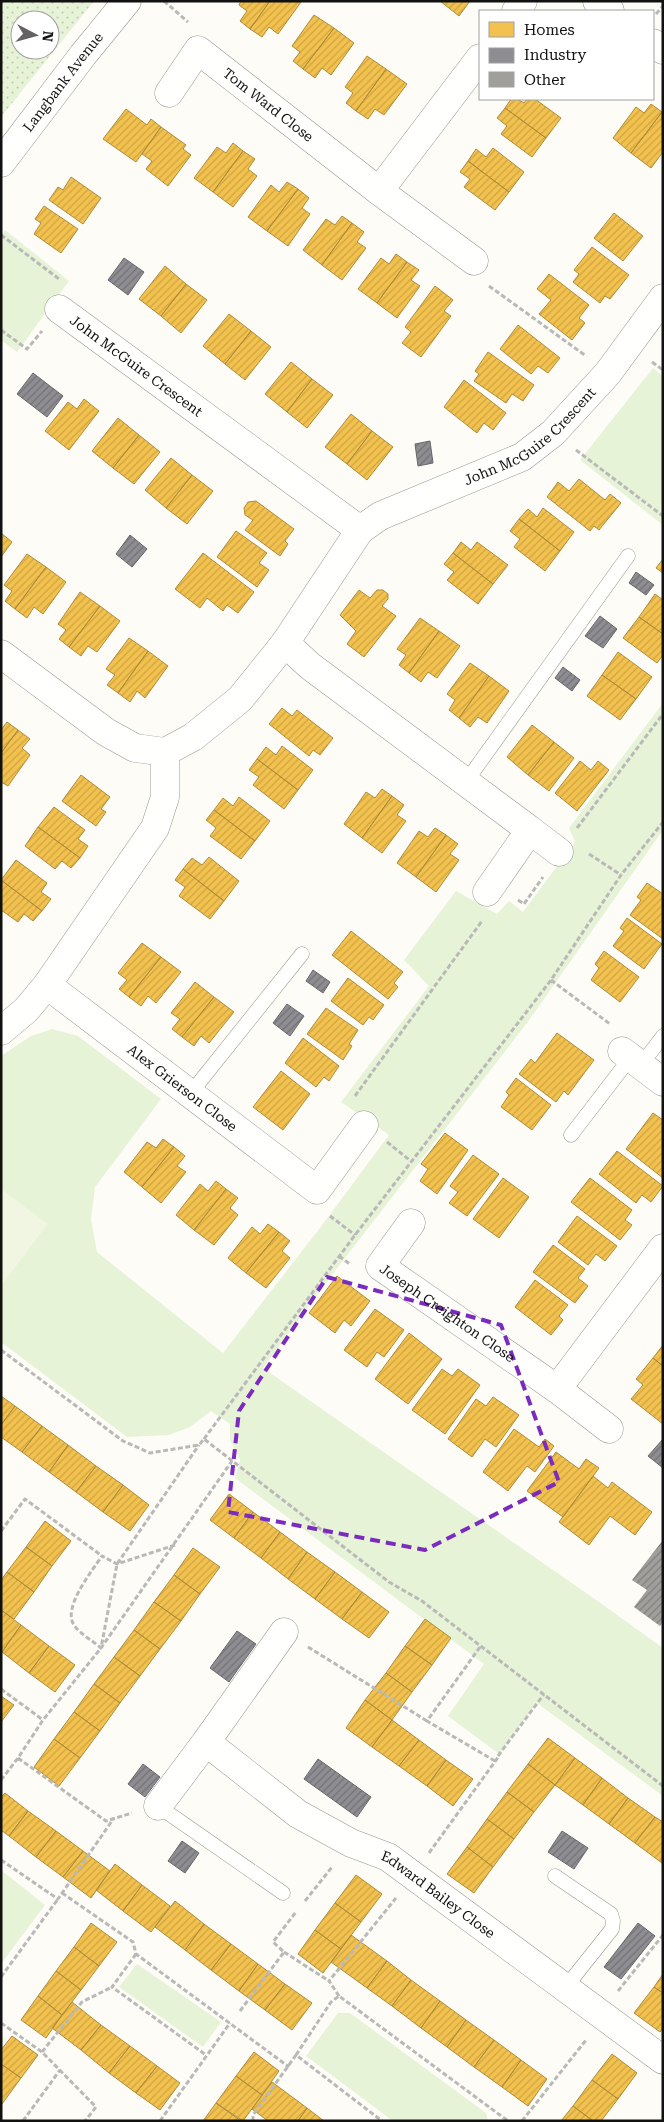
<svg xmlns="http://www.w3.org/2000/svg" width="664" height="2122" font-family="'Roboto Serif',serif">
	<style>
		.grass { fill: #e7f3d7 }
		.park { fill: url(#park-dots); fill-rule: evenodd }
		.pitch { fill: #f0f6e1 }
		.homes { fill: url(#homes-hatch); stroke: #ae8c3c }
		.industry { fill: url(#industry-hatch); stroke: #68686b }
		.building { fill: url(#building-hatch) }
		.lines { fill: none; stroke-linecap: round; stroke-linejoin: round }
		.service-casing { stroke: #979795; stroke-width: 15 }
		.minor-casing { stroke: #979795; stroke-width: 29 }
		.tertiary-casing { stroke: #979795; stroke-width: 29 }
		.path { stroke: #b9b9b8; stroke-width: 3; stroke-dasharray: 5 2.5; stroke-linecap: butt }
		.service { stroke: #fffffe; stroke-width: 14 }
		.minor { stroke: #fffffe; stroke-width: 28 }
		.tertiary { stroke: #fffffe; stroke-width: 28 }
		.marked { fill: none; stroke: #7b2cbf; stroke-width: 4; stroke-dasharray: 10 6; stroke-linejoin: round }
		.labels { text-anchor: middle; dominant-baseline: central; stroke-width: 5; stroke-linejoin: round; paint-order: stroke }
		.street-label { font-size: 14px; fill: #111; stroke: #fff }
	</style>
	<defs>
		<pattern id="park-dots" width="8" height="8" patternUnits="userSpaceOnUse" patternTransform="scale(1.25)"><rect width="8" height="8" fill="#e7f3d7"/><path d="M2 2h.1M6 6h.1" fill="none" stroke="#c5cfb8" stroke-width="1.8" stroke-linecap="round"/></pattern>
		<pattern id="homes-hatch" width="6" height="6" patternUnits="userSpaceOnUse" patternTransform="scale(1.25)"><rect width="6" height="6" fill="#f2c14e"/><path d="M-1 1l2-2M0 6l6-6M5 7l2-2" fill="none" stroke="#cea543"/></pattern>
		<pattern id="industry-hatch" width="6" height="6" patternUnits="userSpaceOnUse" patternTransform="scale(1.25)"><rect width="6" height="6" fill="#8d8d92"/><path d="M-1 1l2-2M0 6l6-6M5 7l2-2" fill="none" stroke="#727276"/></pattern>
		<pattern id="building-hatch" width="6" height="6" patternUnits="userSpaceOnUse" patternTransform="scale(1.25)"><rect width="6" height="6" fill="#a19f9c"/><path d="M-1 1l2-2M0 6l6-6M5 7l2-2" fill="none" stroke="#82807e"/></pattern>
	</defs>
	<rect width="100%" height="100%" fill="#fdfcf7"/>
	<path class="grass" d="M5 230 69 281 17 352 1 340V236Z
		M653 368 663 376V525L580 460Z
		M663 703V830L527 1023 331 1276 263 1368 599 1602 663 1648V1796L537 1703 499 1754 448 1716 484 1664 235 1478 240 1460 230 1440V1424L211 1411 190 1427 169 1435 127 1437 1 1342V1056L31 1036 52 1029 78 1036 161 1099 95 1187 91 1219 97 1252 223 1353 323 1224 389 1135 341 1102 429 986 404 960 456 891 497 914 509 901 523 912 575 842 569 828Z
		M1 1870 45 1905 1 1964Z
		M137 1964 221 2022 203 2047 119 1987Z
		M338 2013H350L486 2113 488 2121H393L306 2056Z"/>
	<path class="park" d="M1 1H94L1 117ZM20 20H50V50H20Z"/>
	<path class="pitch" d="M1 1189 48 1224 1 1286Z"/>
	<path class="homes" d="M241 1H270L250 29 240 21 247 11 239 5Z
		M270 1 301 2 278 34 269 27 262 37 250 29Z
		M440 1H470L459 16Z
		M314 15 334 28 303 69 293 61 300 52 292 46Z
		M334 28 354 43 331 75 322 68 315 78 303 69Z
		M367 56 386 69 356 111 346 103 353 93 345 87Z
		M386 69 407 84 384 115 375 109 368 119 356 111Z
		M511 99H517L524 103 527 99H535L561 118 546 138 505 108Z
		M651 104 662 112 631 153 613 138 636 107 644 113Z
		M505 108 546 138 532 157 501 134 507 126 497 118Z
		M126 109 147 125 151 119 161 127 136 162 103 139Z
		M662 112 663 152 651 168 631 153Z
		M161 127 186 145 183 149 191 155 168 186 146 169 152 161 142 154Z
		M233 143 243 151 213 192 194 178 217 147 226 153Z
		M493 148 524 172 509 192 468 161 476 149 486 157Z
		M243 151 255 159 248 169 257 176 233 207 213 192Z
		M468 161 509 192 495 210 464 187 470 179 460 172Z
		M71 177 101 198 83 224 49 200 58 187 63 190Z
		M287 182 298 189 267 231 248 217 271 185 279 192Z
		M298 189 309 198 302 208 310 214 288 246 267 231Z
		M44 206 78 229 61 253 34 234 41 223 35 219Z
		M614 213 643 236 623 261 594 238Z
		M342 216 352 223 322 265 303 250 326 219 335 225Z
		M352 223 364 232 357 242 366 248 342 280 322 265Z
		M592 247 629 275 610 299 605 296 600 303 573 282 579 274 574 270Z
		M396 254 407 262 377 303 358 289 381 258 389 264Z
		M407 262 419 270 411 280 420 286 397 318 377 303Z
		M165 266 186 284 161 316 139 299Z
		M549 274 589 305 579 318 585 323 572 340 539 314 551 300 537 289Z
		M186 284 207 300 181 333 161 316Z
		M435 286 453 300 444 311 451 316 421 357 402 343 411 332 405 327Z
		M229 314 251 331 225 364 203 346Z
		M518 325 560 358 548 373 538 366 531 374 500 349Z
		M251 331 271 347 245 380 225 364Z
		M488 352 534 385 523 401 512 394 506 403 474 381 479 374 475 371Z
		M291 362 312 379 287 412 265 394Z
		M312 379 333 395 307 428 287 412Z
		M464 380 506 413 493 430 484 423 477 433 444 407Z
		M84 399 99 411 69 450 45 431 68 402 77 409Z
		M351 414 372 431 347 464 325 447Z
		M118 418 139 435 113 468 92 451Z
		M372 431 393 447 367 480 347 464Z
		M139 435 160 452 134 484 113 468Z
		M171 458 192 475 166 508 145 490Z
		M192 475 213 491 187 524 166 508Z
		M579 479 605 500 610 494 621 503 599 530 594 526 590 531 547 497 558 482 569 491Z
		M256 501 294 529 285 541 288 544 280 556 245 530 253 520 245 515 244 508 248 502Z
		M543 508 574 532 560 551 519 519 528 509 537 517Z
		M519 519 560 551 545 571 514 547 520 539 510 531Z
		M236 531 267 553 259 563 269 570 257 587 217 557Z
		M1 533 12 542 1 557Z
		M461 542 471 550 477 542 508 565 493 584 453 553Z
		M203 553 254 592 238 613 227 605 223 611 207 598 200 608 175 589Z
		M453 553 493 584 478 604 447 580 454 572 444 564Z
		M27 554 46 567 15 609 5 601 12 591 4 585Z
		M663 559V573L656 568Z
		M46 567 66 582 43 614 34 607 27 618 15 609Z
		M359 590 370 598 377 590H383L388 594V599L382 606 396 616 364 657 347 644 356 631 340 615Z
		M80 592 100 606 69 647 59 639 66 630 58 624Z
		M655 594 663 600V634L639 617Z
		M100 606 120 621 97 652 88 646 81 656 69 647Z
		M639 617 663 634V655L657 663 623 638Z
		M420 618 439 631 409 673 399 665 406 655 397 649Z
		M439 631 460 646 437 678 428 672 421 682 409 673Z
		M129 638 148 651 118 693 107 685 115 675 106 669Z
		M148 651 168 666 145 698 137 691 130 702 118 693Z
		M618 652 652 677 636 699 602 675Z
		M470 663 489 676 459 718 449 710 455 700 447 694Z
		M602 675 636 699 620 720 587 696Z
		M489 676 509 691 487 723 478 717 470 727 459 718Z
		M282 708 292 716 297 710 333 738 320 755 313 750 309 756 269 724Z
		M7 722 18 730 1 753V730Z
		M532 725 554 742 528 775 507 757Z
		M18 730 30 739 22 748 30 755 8 786 1 782V753Z
		M554 742 574 758 549 791 528 775Z
		M282 746 313 770 298 790 257 759 266 747 276 755Z
		M257 759 298 790 284 809 253 785 259 777 249 770Z
		M580 761 591 770 598 761 609 770 577 811 555 793Z
		M81 775 110 797 101 809 106 812 96 826 62 801Z
		M382 789 392 796 362 838 344 824 366 792 375 798Z
		M392 796 404 805 397 815 406 821 382 853 362 838Z
		M239 797 270 821 255 841 214 810 223 798 233 806Z
		M54 807 85 830 78 839 88 846 80 858 38 827Z
		M214 810 255 841 241 859 210 836 216 828 206 820Z
		M38 827 80 858 71 868 62 861 55 869 25 846Z
		M435 828 446 835 416 877 397 863 419 831 428 837Z
		M446 835 458 844 450 854 459 860 436 892 416 877Z
		M209 857 239 881 224 901 183 869 192 858 202 865Z
		M16 860 47 883 41 892 51 899 42 911 1 880Z
		M183 869 224 901 210 919 179 896 185 887 175 880Z
		M1 880 42 911 33 921 24 914 18 922 1 910Z
		M647 883 663 894V939L630 915 641 900 637 897Z
		M627 918 662 944 644 969 613 946 624 931 620 928Z
		M351 931 403 972 394 983 398 987 388 999 332 955Z
		M142 943 161 957 129 997 119 989 127 980 118 973Z
		M604 951 639 977 620 1002 591 980 599 968 595 964Z
		M161 957 181 972 156 1003 148 996 141 1006 129 997Z
		M348 978 384 1005 373 1020 369 1017 363 1025 331 1001Z
		M195 982 214 997 182 1037 172 1029 180 1019 171 1013Z
		M214 997 234 1012 209 1043 201 1036 194 1046 182 1037Z
		M326 1008 358 1030 349 1044 352 1046 343 1060 307 1034Z
		M557 1033 594 1060 568 1095 564 1091 556 1102 519 1074 531 1059 535 1063Z
		M303 1038 339 1066 329 1081 324 1077 316 1087 285 1063Z
		M281 1071 310 1094 283 1130 253 1107Z
		M516 1078 551 1105 532 1130 501 1107 509 1095 506 1092Z
		M653 1113 663 1120V1178L626 1149Z
		M445 1133 468 1150 437 1194 420 1181 428 1169 421 1164Z
		M163 1139 174 1147 142 1187 124 1172 147 1142 156 1148Z
		M174 1147 185 1156 177 1166 186 1172 161 1203 142 1187Z
		M617 1151 663 1186 651 1202 642 1195 636 1203 599 1174Z
		M473 1155 499 1174 467 1216 449 1203 458 1192 450 1186Z
		M503 1178 529 1197 499 1238 473 1219Z
		M590 1178 632 1210 625 1220 632 1225 620 1240 571 1202Z
		M216 1181 226 1189 194 1230 176 1215 200 1184 208 1191Z
		M226 1189 238 1198 230 1208 238 1215 214 1245 194 1230Z
		M577 1216 617 1246 605 1261 596 1254 588 1265 558 1242Z
		M268 1224 279 1232 246 1273 228 1258 252 1227 260 1234Z
		M279 1232 290 1241 282 1251 290 1258 266 1288 246 1273Z
		M553 1245 585 1269 578 1278 588 1286 575 1303 533 1272Z
		M337 1276 370 1301 351 1326 344 1320 335 1333 309 1313Z
		M535 1280 568 1305 559 1316 563 1320 551 1335 515 1307Z
		M375 1309 404 1330 384 1357 377 1352 367 1367 344 1350Z
		M409 1333 442 1359 408 1404 375 1379Z
		M663 1345V1366L653 1358Z
		M653 1358 663 1366V1424L631 1399 643 1385 636 1379Z
		M442 1369 452 1376 458 1369 480 1385 445 1434 412 1410Z
		M1 1396 15 1406 1 1425Z
		M493 1397 519 1415 496 1447 485 1439 472 1457 448 1439 476 1399 486 1406Z
		M15 1406 42 1426 22 1452 1 1437V1425Z
		M42 1426 68 1445 49 1472 22 1452Z
		M514 1429 539 1447 545 1439 554 1446 535 1472 527 1466 508 1491 483 1472Z
		M68 1445 96 1466 76 1492 49 1472Z
		M556 1452 579 1469 586 1459 599 1468 563 1517 527 1491Z
		M96 1466 123 1485 103 1512 76 1492Z
		M593 1476 608 1488 612 1482 652 1512 635 1535 610 1516 589 1545 559 1522Z
		M123 1485 149 1505 130 1531 103 1512Z
		M229 1494 253 1512 234 1538 210 1520Z
		M253 1512 280 1532 261 1558 234 1538Z
		M45 1521 71 1541 52 1566 26 1547Z
		M280 1532 307 1552 288 1579 261 1558Z
		M26 1547 52 1566 34 1592 7 1572Z
		M193 1548 220 1567 200 1594 174 1575Z
		M307 1552 335 1572 315 1599 288 1579Z
		M7 1572 34 1592 14 1619 1 1610V1580Z
		M335 1572 362 1592 342 1619 315 1599Z
		M174 1575 200 1594 181 1621 154 1602Z
		M362 1592 389 1612 369 1638 342 1619Z
		M154 1602 181 1621 160 1649 134 1630Z
		M1 1610 21 1625 2 1652H1Z
		M425 1619 451 1638 432 1665 405 1646Z
		M21 1625 49 1646 29 1673 2 1652Z
		M134 1630 160 1649 140 1676 114 1657Z
		M49 1646 75 1665 55 1692 29 1673Z
		M405 1646 432 1665 412 1692 386 1673Z
		M114 1657 140 1676 120 1703 94 1684Z
		M386 1673 412 1692 392 1720 365 1700Z
		M94 1684 120 1703 100 1731 74 1712Z
		M1 1696 14 1705 1 1722Z
		M365 1700 392 1720 372 1747 346 1728Z
		M74 1712 100 1731 80 1758 54 1739Z
		M392 1720 419 1740 399 1766 372 1747Z
		M548 1738 575 1758 555 1785 528 1764Z
		M54 1739 80 1758 59 1786 34 1767Z
		M419 1740 446 1760 427 1786 399 1766Z
		M575 1758 602 1778 583 1805 555 1785Z
		M446 1760 473 1779 453 1806 427 1786Z
		M528 1764 555 1785 534 1812 507 1792Z
		M602 1778 628 1798 609 1824 583 1805Z
		M507 1792 534 1812 514 1839 487 1819Z
		M5 1793 28 1811 9 1836 1 1830V1797Z
		M628 1798 655 1817 635 1843 609 1824Z
		M28 1811 56 1831 36 1857 9 1836Z
		M655 1817 663 1822 662 1863 635 1843Z
		M487 1819 514 1839 493 1867 467 1847Z
		M56 1831 83 1851 63 1877 36 1857Z
		M467 1847 493 1867 474 1893 447 1874Z
		M83 1851 110 1871 91 1898 63 1877Z
		M115 1864 142 1885 123 1911 96 1890Z
		M356 1875 382 1894 361 1922 335 1903Z
		M142 1885 170 1906 151 1932 123 1911Z
		M175 1901 204 1924 185 1950 155 1927Z
		M335 1903 361 1922 341 1949 315 1930Z
		M91 1923 117 1942 99 1966 74 1947Z
		M204 1924 231 1944 211 1970 185 1950Z
		M315 1930 341 1949 323 1973 298 1954Z
		M351 1935 387 1961 367 1988 331 1962Z
		M231 1944 258 1964 239 1991 211 1970Z
		M74 1947 99 1966 81 1990 56 1971Z
		M387 1961 411 1980 392 2006 367 1988Z
		M258 1964 285 1984 265 2010 239 1991Z
		M56 1971 81 1990 62 2015 38 1996Z
		M663 1974V1993L654 1987Z
		M411 1980 440 2001 421 2028 392 2006Z
		M285 1984 312 2003 292 2030 265 2010Z
		M654 1987 663 1993V2028L660 2032 634 2013Z
		M38 1996 62 2015 46 2038 21 2020Z
		M440 2001 466 2020 447 2047 421 2028Z
		M72 2002 101 2025 81 2050 52 2028Z
		M466 2020 494 2040 474 2067 447 2047Z
		M101 2025 130 2046 109 2073 81 2050Z
		M12 2036 38 2055 21 2078 1 2064V2050Z
		M494 2040 521 2060 502 2087 474 2067Z
		M130 2046 157 2066 136 2093 109 2073Z
		M254 2052 279 2071 262 2095 236 2076Z
		M612 2054 637 2073 618 2099 592 2080Z
		M521 2060 547 2079 528 2106 502 2087Z
		M1 2064 21 2078 2 2104 1 2103Z
		M157 2066 180 2083 160 2110 136 2093Z
		M236 2076 262 2095 243 2121 216 2103Z
		M592 2080 618 2099 601 2121H593L573 2106Z
		M272 2082 307 2108 298 2121H268L252 2109Z
		M216 2103 241 2121H203Z
		M573 2106 593 2121H561Z
		M307 2108 324 2121H298Z"/>
	<path class="industry" d="M124 258 144 272 128 295 108 280Z
		M33 373 63 396 47 417 17 394Z
		M430 441 433 463 418 466 415 444Z
		M130 535 147 549 132 567 116 554Z
		M636 572 654 585 646 595 629 583Z
		M600 616 617 629 603 648 585 636Z
		M563 667 580 680 572 691 555 678Z
		M313 970 330 982 323 993 306 981Z
		M287 1004 304 1016 290 1036 273 1023Z
		M663 1439V1468L648 1456Z
		M237 1631 256 1644 229 1682 210 1668Z
		M318 1759 371 1797 357 1817 304 1779Z
		M143 1764 160 1777 145 1797 128 1784Z
		M562 1831 588 1848 574 1869 548 1852Z
		M182 1841 199 1853 185 1873 168 1861Z
		M638 1923 655 1936 621 1979 604 1967Z"/>
	<path class="building" d="M663 1540V1622L660 1626 634 1607 647 1590 632 1580Z"/>
	<g class="lines">
		<defs>
			<path id="service" d="M465 783 628 556
				M641 1065 663 1036
				M190 1094 302 954
				M571 1135 631 1057
				M158 1806 283 1893
				M555 1876 611 1914 613 1921 612 1929 565 1988"/>
			<g id="minor">
				<path d="M597 1 610 11"/>
				<path d="M516 11 523 1"/>
				<path d="M653 43 663 50"/>
				<path id="s1" d="M169 93 198 50 379 191 474 261"/>
				<path d="M379 191 480 58"/>
				<path id="s2" d="M59 309 360 530"/>
				<path d="M285 643 310 666 530 830 487 892"/>
				<path id="s3" d="M1 654 106 732 135 748 165 752 193 737 240 699 285 643 360 530 380 516 522 457 553 433 608 373 663 298"/>
				<path d="M530 830 559 852"/>
				<path id="s4" d="M47 985 317 1190 364 1125"/>
				<path d="M1 1031 26 1010 47 985 155 828 165 797V752"/>
				<path d="M622 1051 663 1082"/>
				<path id="s5" d="M411 1223 380 1266 557 1389 609 1429"/>
				<path d="M557 1389 663 1248"/>
				<path id="s6" d="M284 1632 206 1742 298 1814 351 1843 388 1857 663 2060"/>
				<path d="M158 1806 206 1742"/>
			</g>
			<g id="tertiary">
				<path id="s7" d="M1 163 83 55 127 1"/>
			</g>
		</defs>
		<use href="#service" class="service-casing"/>
		<use href="#minor" class="minor-casing"/>
		<use href="#tertiary" class="tertiary-casing"/>
		<path class="path" d="M164 1 188 22
			M656 14 663 6
			M1 235 59 279
			M489 286 586 356
			M1 330 27 349 42 331
			M652 362 663 370
			M576 450 663 516
			M577 828 663 714
			M589 854 621 875
			M518 900 524 904 543 877
			M551 980 610 1024
			M355 1096 482 921
			M387 1142 412 1162
			M330 1216 355 1235
			M339 1256 351 1265
			M1 1350 123 1441 150 1453 199 1445 204 1439 389 1582 422 1601 663 1786
			M204 1439 355 1235 551 980 621 875 663 822
			M1 1531 25 1499 102 1556
			M175 1545 117 1564 102 1556C92 1571 62 1608 74 1625 80 1634 93 1641 101 1648L117 1564 199 1445
			M308 1647 427 1721
			M480 1647 427 1721 495 1761
			M1 1689 43 1720
			M498 1756 544 1694
			M18 1758 106 1821 132 1813
			M1 1780 18 1758 43 1720 101 1648 232 1461
			M429 1853 499 1756
			M1 1860 58 1899 114 1818
			M62 1893 133 1942 136 1954 289 2067
			M305 1901 332 1867
			M284 1952 329 1981
			M136 1954 112 1987 206 2055
			M1 1977 58 1899
			M618 1991 663 1935
			M339 1996 329 1981 396 1898
			M240 2011 284 1952 273 1942 296 1912
			M1 2023 42 2052 96 2107 85 2121
			M42 2052 82 2002 112 1987
			M296 2055 331 2002 339 1996 508 2121
			M23 2121 60 2070
			M160 2121 230 2023
			M253 2121V2115L296 2055 382 2121
			M522 2121 586 2040"/>
		<use href="#service" class="service"/>
		<use href="#minor" class="minor"/>
		<use href="#tertiary" class="tertiary"/>
	</g>
	<path class="marked" d="M327 1277 501 1325 559 1482 425 1550 228 1512 239 1411Z"/>
	<g class="labels">
		<g class="street-label">
			<text stroke="none"><textPath href="#s7" startOffset="102">Langbank Avenue</textPath></text>
			<text stroke="none"><textPath href="#s1" startOffset="141">Tom Ward Close</textPath></text>
			<text stroke="none"><textPath href="#s2" startOffset="96">John McGuire Crescent</textPath></text>
			<text stroke="none"><textPath href="#s3" startOffset="690">John McGuire Crescent</textPath></text>
			<text stroke="none"><textPath href="#s4" startOffset="170">Alex Grierson Close</textPath></text>
			<text stroke="none"><textPath href="#s5" startOffset="135">Joseph Creighton Close</textPath></text>
			<text stroke="none"><textPath href="#s6" startOffset="414">Edward Bailey Close</textPath></text>
		</g>
	</g>
	<rect width="664" height="2122" fill="none" stroke="#111111" stroke-width="5"/>
	<rect x="479" y="10" width="175" height="90" fill="#ffffff" stroke="#a0a0a0"/>
	<rect x="489" y="22" width="25" height="15" fill="#f2c14e" stroke="#a0a0a0"/>
	<text x="524" y="35" font-size="15" fill="#111111">Homes</text>
	<rect x="489" y="48" width="25" height="15" fill="#8d8d92" stroke="#a0a0a0"/>
	<text x="524" y="60" font-size="15" fill="#111111">Industry</text>
	<rect x="489" y="72" width="25" height="15" fill="#a19f9c" stroke="#a0a0a0"/>
	<text x="524" y="85" font-size="15" fill="#111111">Other</text>
	<g transform="translate(35 35) rotate(96)"><circle r="24" fill="#ffffff" stroke="#a0a0a0"/>
	<path d="M0-4L9 19L0 12L-9 19Z" fill="#646362"/>
	<text y="-8" font-size="14" font-weight="bold" text-anchor="middle" fill="#111111">N</text>
	</g>
</svg>
